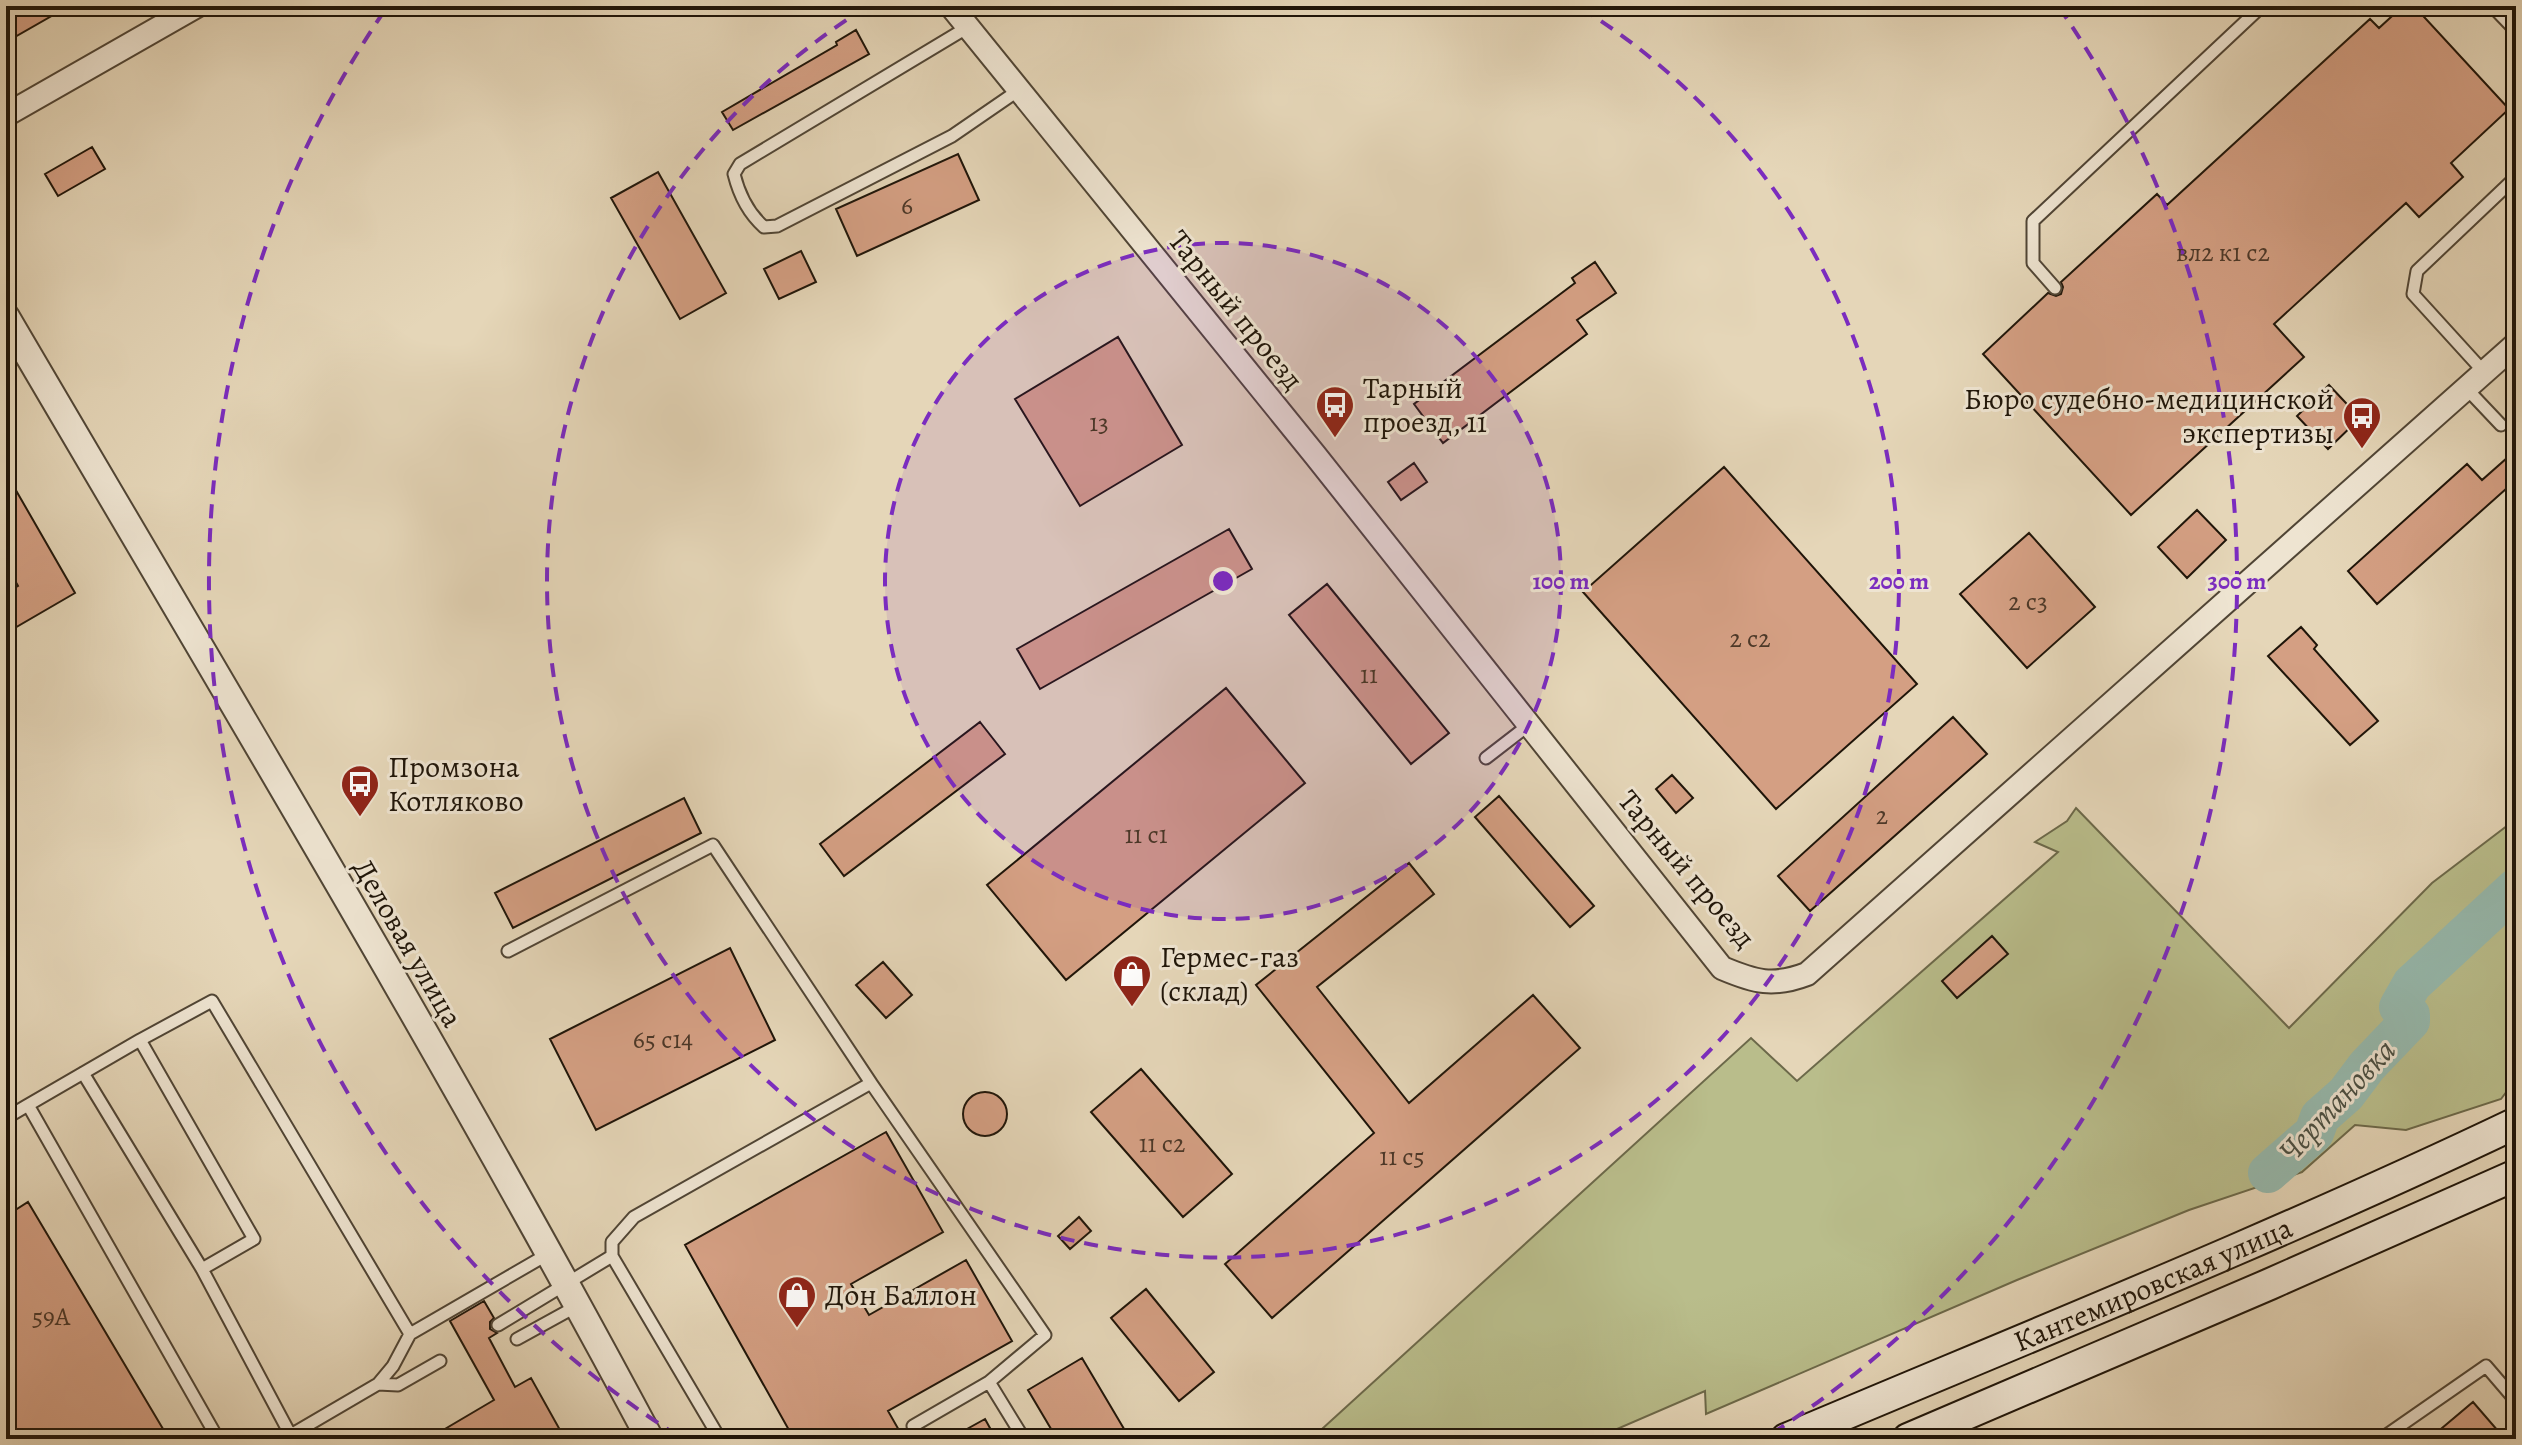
<svg xmlns="http://www.w3.org/2000/svg" width="2522" height="1445" font-family="Alegreya,serif">
	<style>
		.green { fill: #b9bd8b; stroke: #6c694a; stroke-width: 2 }
		.lines { fill: none; stroke-linecap: round; stroke-linejoin: round }
		.river { stroke: #96b9ad; stroke-width: 40 }
		.building { fill: #d49f83; stroke: #1f1509; stroke-width: 2 }
		.service-casing { stroke: #504535; stroke-width: 15 }
		.minor-casing { stroke: #504535; stroke-width: 26 }
		.tertiary-casing { stroke: #504535; stroke-width: 30 }
		.secondary-casing { stroke: #1f1509; stroke-width: 34 }
		.service { stroke: #eee4d1; stroke-width: 11 }
		.minor { stroke: #eee4d1; stroke-width: 22 }
		.tertiary { stroke: #eee4d1; stroke-width: 26 }
		.secondary { stroke: #eee4d1; stroke-width: 30 }
		.ring { fill: none; stroke: #7b2cbf; stroke-width: 4; stroke-dasharray: 14 10 }
		.labels { text-anchor: middle; dominant-baseline: central; stroke-width: 6; stroke-linejoin: round; paint-order: stroke }
		.number-label { font-size: 26px; fill: #4c3828 }
		.street-label { font-size: 30px; fill: #1f1509; stroke: #eee4d1 }
		.poi-label { font-size: 30px; fill: #1f1509; stroke: #eee4d1; text-anchor: start }
		.water-label { font-size: 32px; font-style: italic; fill: #494e42; stroke: #eee4d1 }
		.centre { fill: #7b2cbf; stroke: #eee4d1; stroke-width: 4 }
		.ring-label { font-size: 24px; text-anchor: middle; font-weight: bold; fill: #7b2cbf; stroke: #eee4d1; stroke-width: 6; stroke-linejoin: round; paint-order: stroke }
	</style>
	<rect width="100%" height="100%" fill="#e5d6b8"/>
	<filter id="stains"><feTurbulence type="fractalNoise" baseFrequency=".0025" numOctaves="4"/><feColorMatrix values="0 0 0 0 .2 0 0 0 0 .09 0 0 0 0 .02 0 0 0 .5 -.17"/></filter>
	<radialGradient id="worn" r=".72"><stop offset=".6" stop-color="#630" stop-opacity="0"/><stop offset="1" stop-color="#630" stop-opacity=".3"/></radialGradient>
	<path class="green" d="M2076 808 2289 1028 2432 883 2516 819V1079L2501 1099 2406 1130 2355 1125 2302 1172 2189 1210 2017 1280 1706 1414 1705 1391 1594 1439H1311L1751 1038 1797 1081 2058 852 2035 842 2067 821Z"/>
	<g class="lines">
		<path class="river" d="M2268 1173 2314 1133 2320 1117 2346 1094 2367 1066 2410 1021V1015L2399 1007 2412 984 2516 888"/>
	</g>
	<path class="building" d="M6 6H69L6 42Z
		M2403 6H2414L2509 109 2451 163 2463 177 2419 217 2406 203 2274 324 2304 357 2131 515 1983 354 2048 293 2056 296 2061 294 2063 287 2061 282 2157 194 2167 205 2370 19 2379 28Z
		M856 30 869 54 733 130 722 112 837 45 836 42Z
		M92 147 105 169 58 196 45 174Z
		M958 154 979 200 857 256 836 209Z
		M658 172 726 293 680 319 611 198Z
		M801 251 816 282 779 299 764 269Z
		M1595 262 1616 293 1577 320 1587 334 1443 443 1414 404 1575 283 1572 278Z
		M1118 337 1182 445 1080 506 1015 399Z
		M2329 385 2360 418 2328 449 2297 416Z
		M2507 458 2516 468V480L2377 604 2348 571 2467 464 2482 480Z
		M1414 463 1427 482 1401 500 1388 482Z
		M1724 467 1917 684 1776 809 1583 592Z
		M6 473 75 593 6 633V593L18 586 6 565Z
		M2197 510 2226 540 2187 578 2158 547Z
		M1229 529 1252 569 1040 689 1017 649Z
		M2029 533 2095 607 2027 668 1960 594Z
		M1327 584 1449 733 1411 764 1289 615Z
		M2301 627 2317 645 2314 649 2378 721 2350 745 2268 656Z
		M1226 688 1305 783 1066 980 987 885Z
		M1953 717 1987 754 1810 911 1778 876Z
		M980 722 1005 754 844 876 820 844Z
		M1672 775 1693 798 1676 813 1656 789Z
		M1499 796 1594 906 1570 927 1475 817Z
		M684 798 701 833 513 928 495 893Z
		M1409 863 1434 894 1317 987 1409 1103 1533 995 1580 1048 1272 1318 1225 1264 1374 1133 1256 985Z
		M1992 936 2008 954 1957 998 1942 981Z
		M730 948 775 1040 596 1130 550 1039Z
		M883 962 912 995 886 1018 856 985Z
		M1141 1069 1232 1174 1183 1217 1091 1112Z
		M963 1114a22 22 0 1 1 44 0a22 22 0 1 1-44 0Z
		M886 1132 943 1232 851 1284 869 1315 966 1260 1012 1341 888 1411 904 1439H794L685 1245Z
		M28 1202 169 1439H6V1216Z
		M1079 1217 1091 1231 1070 1249 1058 1236Z
		M1146 1289 1214 1372 1179 1401 1111 1318Z
		M484 1301 494 1318 490 1322V1329L497 1333 489 1338 515 1387 531 1378 565 1439H428L494 1400 450 1321Z
		M1082 1358 1130 1439H1057L1028 1390Z
		M2473 1402 2505 1439H2429Z
		M985 1419 996 1439H949Z"/>
	<g class="lines">
		<defs>
			<path id="service" d="M2492 6 2516 31
				M968 27 740 164 734 174C739 194 748 213 764 227L777 226 952 136 1019 90
				M2055 288 2033 263V221L2262 6
				M2484 372 2413 294 2417 271 2516 177
				M2466 388 2501 425
				M1486 758 1530 724
				M508 951 713 845 871 1083
				M83 1073 202 1269 290 1434
				M28 1105 140 1040
				M6 1118 28 1105 218 1439
				M202 1269 254 1239 140 1040 212 1001 410 1334
				M498 1325 612 1256
				M517 1339 577 1306
				M378 1384 398 1385 440 1361
				M913 1426 989 1382
				M284 1439 378 1384 393 1366 410 1334 548 1254
				M720 1439 612 1256V1242L634 1217 871 1083 1045 1335 989 1382 1024 1439
				M2381 1439 2486 1366 2516 1401"/>
			<path id="minor" d="M951 6 1315 455 1722 968C1755 982 1773 987 1807 974L2516 344
				M6 115 197 6"/>
			<path id="tertiary" d="M6 317C224 689 447 1059 650 1439"/>
			<g id="secondary">
				<path id="s1" d="M1786 1439C2030 1336 2277 1237 2516 1123"/>
				<path d="M1908 1439 2270 1284 2516 1175"/>
			</g>
		</defs>
		<use href="#service" class="service-casing"/>
		<use href="#minor" class="minor-casing"/>
		<use href="#tertiary" class="tertiary-casing"/>
		<use href="#secondary" class="secondary-casing"/>
		<use href="#service" class="service"/>
		<use href="#minor" class="minor"/>
		<use href="#tertiary" class="tertiary"/>
		<use href="#secondary" class="secondary"/>
	</g>
	<circle cx="1223" cy="581" r="338" fill="#7b2cbf" fill-opacity=".12"/>
	<g class="ring">
		<circle cx="1223" cy="581" r="338"/>
		<path d="M1581 8A676 676 0 1 1 865 8"/>
		<path d="M678 1436A1014 1014 0 0 1 387 7M2059 7A1014 1014 0 0 1 1768 1436"/>
	</g>
	<defs>
		<symbol id="bus-pin" viewBox="-11 -11 22 30"><path d="M0 17L-7.5 6A9.5 9.5 0 1 1 7.5 6Z" fill="#8f2418" stroke="#eee4d1"/><path d="M-5-6H5V4H4V6H2V4H-2V6H-4V4H-5ZM-3.5-4V0h7V-4ZM-3.5 1.2v1.5H-2V1.2ZM2 1.2v1.5H3.5V1.2Z" fill="#fff"/></symbol>
		<symbol id="shop-pin" viewBox="-11 -11 22 30"><path d="M0 17L-7.5 6A9.5 9.5 0 1 1 7.5 6Z" fill="#8f2418" stroke="#eee4d1"/><path d="M-5-2.5h2.3a2.7 3.5 0 0 1 5.4 0H5L5.5 6h-11ZM-1.5-2.5h3a1.5 2.3 0 0 0-3 0Z" fill="#fff"/></symbol>
	</defs>
	<g fill-rule="evenodd">
		<use href="#bus-pin" x="1313" y="383" width="44" height="60"/>
		<use href="#bus-pin" x="2340" y="394" width="44" height="60"/>
		<use href="#bus-pin" x="338" y="762" width="44" height="60"/>
		<use href="#shop-pin" x="1110" y="952" width="44" height="60"/>
		<use href="#shop-pin" x="775" y="1273" width="44" height="60"/>
	</g>
	<g class="labels">
		<g class="number-label">
			<text x="907" y="205">6</text>
			<text x="2223" y="252">вл2 к1 с2</text>
			<text x="1099" y="422">13</text>
			<text x="2028" y="601">2 с3</text>
			<text x="1750" y="638">2 с2</text>
			<text x="1369" y="674">11</text>
			<text x="1882" y="815">2</text>
			<text x="1146" y="834">11 с1</text>
			<text x="663" y="1039">65 с14</text>
			<text x="1162" y="1143">11 с2</text>
			<text x="1402" y="1156">11 с5</text>
			<text x="51" y="1316">59А</text>
		</g>
		<g class="street-label">
			<text transform="translate(1236 310) rotate(51)">Тарный проезд</text>
			<text transform="translate(1687 869) rotate(50)">Тарный проезд</text>
			<text transform="translate(408 943) rotate(60)">Деловая улица</text>
			<text stroke="none"><textPath href="#s1" startOffset="398">Кантемировская улица</textPath></text>
		</g>
		<g class="poi-label">
			<text x="1363" y="388">Тарный<tspan x="1363" dy="34">проезд, 11</tspan></text>
			<text x="2334" y="399" text-anchor="end">Бюро судебно-медицинской<tspan x="2334" dy="34">экспертизы</tspan></text>
			<text x="388" y="767">Промзона<tspan x="388" dy="34">Котляково</tspan></text>
			<text x="1160" y="957">Гермес-газ<tspan x="1160" dy="34">(склад)</tspan></text>
			<text x="825" y="1295">Дон Баллон</text>
		</g>
		<g class="water-label">
			<text transform="translate(2337 1100) rotate(-47)">Чертановка</text>
		</g>
	</g>
	<circle cx="1223" cy="581" r="12" class="centre"/>
	<g class="ring-label">
		<text x="1561" y="589">100 m</text>
		<text x="1899" y="589">200 m</text>
		<text x="2237" y="589">300 m</text>
	</g>
	<rect width="2522" height="1445" fill="none" stroke="#e5d6b8" stroke-width="32"/>
	<rect x="8" y="8" width="2506" height="1429" fill="none" stroke="#1f1509" stroke-width="4"/>
	<rect x="16" y="16" width="2490" height="1413" fill="none" stroke="#1f1509" stroke-width="2"/>
	<rect width="100%" height="100%" filter="url(#stains)"/>
	<rect width="100%" height="100%" fill="url(#worn)"/>
</svg>
